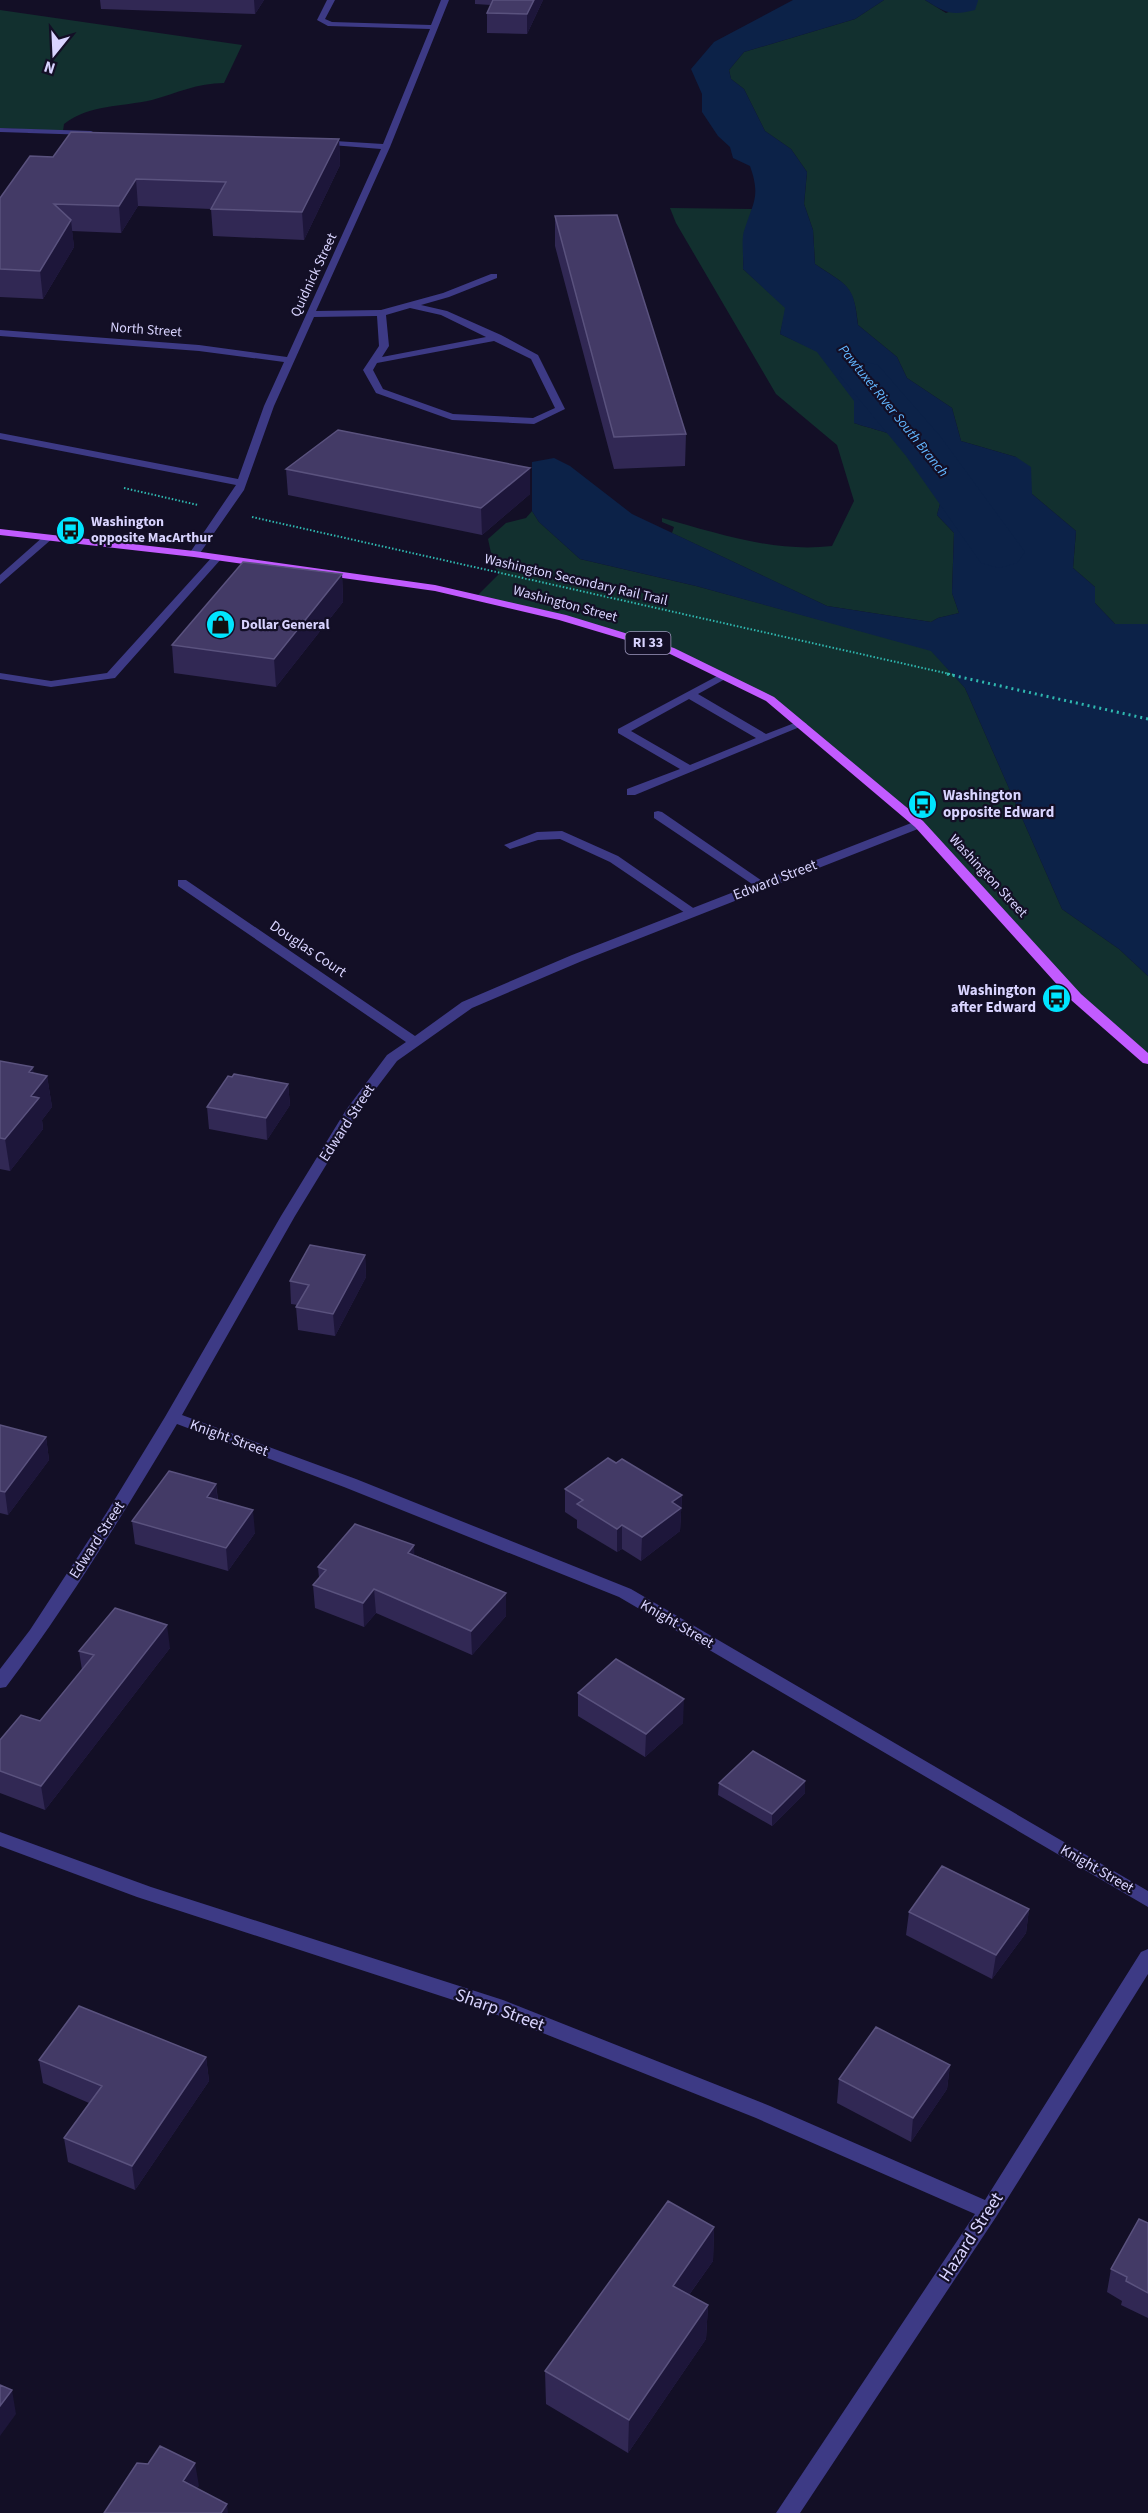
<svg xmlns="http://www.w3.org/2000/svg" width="1148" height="2513" font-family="'Source Sans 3',sans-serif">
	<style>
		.green { fill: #12302f }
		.water { fill: #0c2248 }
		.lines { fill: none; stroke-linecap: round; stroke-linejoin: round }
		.river { fill: #0c2248; fill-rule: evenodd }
		.path-far1 { stroke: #2fb8b0; stroke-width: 2; stroke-dasharray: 1.5 2; stroke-linecap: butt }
		.path { stroke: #2fb8b0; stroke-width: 3; stroke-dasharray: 2 4; stroke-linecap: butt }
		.lane { fill: #3d3a85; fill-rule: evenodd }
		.street { fill: #3d3a85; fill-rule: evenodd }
		.primary { fill: #c25bff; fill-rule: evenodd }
		.wall { fill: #312854 }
		.shaded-wall { fill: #1d163a }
		.building { fill: #433a66; stroke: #5a527e; stroke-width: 1.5 }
		.labels { text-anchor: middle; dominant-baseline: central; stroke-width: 4.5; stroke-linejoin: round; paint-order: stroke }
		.far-street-label { font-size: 14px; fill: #d9d4ff; stroke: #130f26 }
		.far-water-label { font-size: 14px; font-style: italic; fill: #62b6ff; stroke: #130f26 }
		.far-poi-label { font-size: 14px; font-weight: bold; fill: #d9d4ff; stroke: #130f26; text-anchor: start }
		.shield { fill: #130f26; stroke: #9e99be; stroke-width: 1.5 }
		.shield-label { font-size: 14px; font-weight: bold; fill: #d9d4ff }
		.poi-label { font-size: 15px; font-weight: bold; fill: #d9d4ff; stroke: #130f26; text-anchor: start }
		.street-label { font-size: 15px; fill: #d9d4ff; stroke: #130f26 }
		.near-street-label { font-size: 18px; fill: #d9d4ff; stroke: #130f26 }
	</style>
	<rect width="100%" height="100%" fill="#130f26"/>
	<path class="green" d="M884 0H925L946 13 978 0H1148V624H1115L1095 603V587L1073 568 1076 531 1032 494 1016 457 961 441 952 408 907 378 897 357 858 325C854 284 846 285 815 264L813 230 804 204 807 172 791 149 765 131 744 89 731 79 729 70 744 52 855 19Z
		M0 10 242 45 224 83C197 83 177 93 152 100 121 107 90 104 64 124L63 131 0 128Z
		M670 208 752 209 750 221 744 232 743 269 786 308 780 334 817 351 855 401 854 423C889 435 943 441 943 488 943 496 939 507 937 515L954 533 952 593 959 613 938 618 931 622 827 606 672 533 674 527 662 522V518C717 533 774 553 832 546L854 501 837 445 776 394 676 223Z
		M532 511 539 522 580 559 696 586 931 650 965 688 1062 909 1119 949 1148 976V1061L1076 1001 920 827 768 700 678 655 558 617 476 597 500 573 494 567 488 539 506 523 526 518Z"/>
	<path class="water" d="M793 0H884L855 19 744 52 729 70 731 79 744 89 765 131 791 149 807 172 804 204 813 230 815 264C848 287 854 283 858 325L897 357 907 378 952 408 961 441 1016 457 1031 467 1032 494 1076 531 1073 568 1095 587V603L1115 624H1148V976L1119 949 1062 909 965 688 931 651 696 586 580 559 539 522 532 511V462L554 458 570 466 632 514 827 606 931 622 938 618 959 613 952 593 954 533 937 515C939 507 943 496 943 488 943 441 889 435 854 423V401L817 352 780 334 785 308 743 269C744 258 741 241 744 231 753 202 761 197 750 166L733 158 730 147 718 136 702 112V94L691 69 714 42Z
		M925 0H978V1L975 10C951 16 946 13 925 0Z"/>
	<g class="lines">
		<path class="river" d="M862 361 878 365 940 436 1025 552 1017 563 999 568 981 563 906 456 839 375 846 365Z"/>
		<path class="path-far1" d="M124 488 198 505
			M252 517 954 675"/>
		<path class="path" d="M947 674 1148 719"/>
		<path class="lane" d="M327 0H335L325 19 332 22 431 25 441 0H449L390 147 316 311 381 310 443 293 491 274H497V278L449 297 421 305 447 311 501 335 538 355 565 409 534 424 452 420 376 393 363 370 379 346 377 316 314 317 274 406 244 490 198 556 194 557 189 554 236 485 0 439V433L238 479 264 406 284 362 199 351 0 336V330L199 345 287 357 381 149 319 144 315 142 319 140 383 144 430 29 328 26 317 20ZM410 308 441 315 486 337 382 357 389 346 386 315ZM494 341 531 359 555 408 533 418 453 414 383 389 373 370 377 363Z
			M31 129 91 131 95 133 91 135 28 133V129Z
			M213 556 222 558 115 678 51 687 0 679V673L51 681 107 673Z
			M723 673 727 674V678L698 694 766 734 797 722 801 721 807 724 635 795H627V789L680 769 618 733V729ZM689 699 756 738 690 765 631 731Z
			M658 811 662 812 768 885 762 889 758 888 654 818V812Z
			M562 831 618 856 699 912 698 915H688L610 862 560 839 538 840 510 849 504 845 537 832Z"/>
		<path class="street" d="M0 128 31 129 35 131 31 133 0 132Z
			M44 536 53 538 0 584V575Z
			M919 820 923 821V827L582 961 472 1008 397 1061 359 1111 295 1216 182 1415 356 1479 631 1589 1148 1891V1907L619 1597 344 1487 177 1424C123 1514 69 1603 6 1687L0 1688V1669L30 1630 107 1512 165 1417 281 1216 346 1110 387 1055 406 1042 178 886V880H186L415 1036 462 1002 572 955Z
			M0 1832 151 1887 503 2000 770 2106 985 2200 1141 1952 1148 1949V1974L996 2217 800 2513H776L975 2214 756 2118 490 2012 137 1897 0 1846Z"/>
		<path class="primary" d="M0 529 194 551 435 585 566 615 674 648 774 697 923 821 1081 994 1148 1053V1064L1143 1063 1071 1000 915 827 766 701 666 652 559 620 435 591 194 557 0 535Z"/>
	</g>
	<path class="wall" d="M100 0H264L255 14 101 9Z
		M475 0H543L527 34 487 33V13L491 5 475 4Z
		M339 139 340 165 304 240 213 236 211 209 138 206 121 233 72 231 74 247 43 299 0 297V198L53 157Z
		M555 216 686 434 685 466 614 469 555 246Z
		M286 469 530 494 482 535 288 495Z
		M342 574 343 602 276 687 174 673 172 645Z
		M0 1061 34 1073 47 1076 52 1107 42 1120 43 1129 10 1171 0 1169Z
		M288 1084 290 1105 267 1140 209 1129 207 1107Z
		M365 1255 366 1277 335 1336 298 1330 296 1307 298 1305 291 1304 290 1281Z
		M0 1425 46 1437 49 1460 8 1515 0 1513Z
		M616 1463 682 1495 680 1531 641 1561 622 1549 617 1552 577 1528V1520L565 1512V1489Z
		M216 1484 218 1500 255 1533 228 1571 135 1544 132 1521Z
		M415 1555 506 1593V1616L472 1655 376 1613 364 1627 315 1608 313 1585 319 1578 318 1567Z
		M170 1648 45 1810 0 1793V1740L40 1721 82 1670 79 1651Z
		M578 1693 683 1723 645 1757 578 1716Z
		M805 1781V1793L772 1826 718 1795 719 1783Z
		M1029 1909 1026 1933 992 1979 906 1935 909 1912Z
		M206 2057 209 2081 135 2190 68 2162 64 2138 89 2103 43 2083 39 2060Z
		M950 2065 947 2089 911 2142 837 2103 839 2079Z
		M1148 2223V2318L1121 2305 1122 2301 1107 2292 1111 2269Z
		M714 2227 713 2261 689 2295 708 2305 706 2339 628 2453 546 2404 545 2371Z"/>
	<path class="shaded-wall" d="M254 0H264L255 14Z
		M534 0H543L527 34V14Z
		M339 139 340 165 304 240 302 212Z
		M136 179 138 206 121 233 119 206Z
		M71 220 74 247 43 299 40 271Z
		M530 468V494L482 535 481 508Z
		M342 574 343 602 276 687 274 659Z
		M33 1067 36 1090 47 1076 52 1107 42 1120 43 1129 10 1171 5 1139 29 1072Z
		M288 1084 290 1105 267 1140 266 1118Z
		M365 1255 366 1277 335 1336 333 1314Z
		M46 1437 49 1460 8 1515 5 1492Z
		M216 1484 218 1507 207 1497Z
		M682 1495 680 1531 641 1561 642 1537 672 1502Z
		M253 1510 255 1533 228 1571 226 1548Z
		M622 1525V1549L617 1552V1529Z
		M414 1545 415 1568 408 1553Z
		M374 1589 376 1613 364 1627 363 1603Z
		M506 1593V1616L472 1655 471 1631Z
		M167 1625 170 1648 45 1810 41 1786Z
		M684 1699 683 1723 645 1757 646 1734Z
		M805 1781V1793L772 1826V1814Z
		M1029 1909 1026 1933 992 1979 996 1955Z
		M206 2057 209 2081 135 2190 132 2166Z
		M950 2065 947 2089 911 2142 913 2118Z
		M714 2227 713 2261 671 2320 673 2286Z
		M708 2305 706 2339 628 2453 629 2420Z
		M12 2390 16 2414 0 2436V2406Z
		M195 2463 199 2486 186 2504 183 2481Z
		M227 2504 228 2513H221Z"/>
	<path class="building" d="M493 0H534L527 14 487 13Z
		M71 132 339 139 302 212 211 209 226 182 136 179 119 206 54 204 71 220 40 271 0 269V198L30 156 53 157Z
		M617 215 686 434 614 437 555 216Z
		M338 430 530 468 481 508 286 469Z
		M243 562 342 574 274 659 172 645Z
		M0 1061 33 1067 29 1072 47 1076 31 1096 39 1098 5 1139 0 1138Z
		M234 1074 288 1084 266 1118 207 1107 228 1076 232 1077Z
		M310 1245 365 1255 333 1314 296 1307 309 1285 290 1281Z
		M0 1425 46 1437 5 1492 0 1491Z
		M608 1458 616 1463 622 1459 682 1495 672 1502 681 1508 642 1537 622 1525 617 1529 577 1504 583 1500 565 1489Z
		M169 1471 216 1484 207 1497 253 1510 226 1548 132 1521Z
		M355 1524 414 1545 408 1553 506 1593 471 1631 374 1589 363 1603 313 1585 326 1570 318 1567Z
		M115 1608 167 1625 41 1786 0 1771V1740L21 1715 40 1721 94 1655 79 1651Z
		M616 1659 684 1699 646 1734 578 1693Z
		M753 1751 805 1781 772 1814 719 1783Z
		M942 1866 1029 1909 996 1955 909 1912Z
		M79 2006 206 2057 132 2166 64 2138 102 2086 39 2060Z
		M876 2027 950 2065 913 2118 839 2079Z
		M668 2201 714 2227 673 2286 708 2305 629 2420 545 2371Z
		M1139 2219 1148 2223V2293L1126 2281 1127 2277 1111 2269Z
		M0 2385 12 2390 0 2406Z
		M160 2446 195 2463 183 2481 227 2504 221 2513H104L137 2463 148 2464Z"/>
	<defs>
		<symbol id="bus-disc" viewBox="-11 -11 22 22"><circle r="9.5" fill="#00e5ff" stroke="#130f26"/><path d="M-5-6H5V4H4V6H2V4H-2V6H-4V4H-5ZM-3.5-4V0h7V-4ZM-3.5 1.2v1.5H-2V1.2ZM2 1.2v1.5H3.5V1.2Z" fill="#111"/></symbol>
		<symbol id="shop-disc" viewBox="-11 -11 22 22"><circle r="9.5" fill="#00e5ff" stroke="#130f26"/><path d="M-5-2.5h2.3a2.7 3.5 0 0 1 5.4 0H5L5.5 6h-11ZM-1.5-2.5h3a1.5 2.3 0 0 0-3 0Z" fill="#111"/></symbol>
	</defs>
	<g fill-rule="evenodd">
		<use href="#bus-disc" x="54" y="514" width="33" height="33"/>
		<use href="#shop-disc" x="204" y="608" width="33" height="33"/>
		<use href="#bus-disc" x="906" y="788" width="33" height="33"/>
		<use href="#bus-disc" x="1040" y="982" width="33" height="33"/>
	</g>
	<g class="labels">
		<g class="far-street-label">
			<text transform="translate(314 275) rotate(-65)">Quidnick Street</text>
			<text transform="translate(146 330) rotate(4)">North Street</text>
			<text transform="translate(576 580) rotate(13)">Washington Secondary Rail Trail</text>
			<text transform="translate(565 604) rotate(15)">Washington Street</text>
			<text transform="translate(988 876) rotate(47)">Washington Street</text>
		</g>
		<g class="far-water-label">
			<text transform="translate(893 411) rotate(51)">Pawtuxet River South Branch</text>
		</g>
		<g class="far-poi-label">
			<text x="91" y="522">Washington<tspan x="91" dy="16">opposite MacArthur</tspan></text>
			<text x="241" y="625">Dollar General</text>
		</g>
		<rect class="shield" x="625.5" y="632" width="45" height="22" rx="4.5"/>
		<g class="shield-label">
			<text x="648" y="643">RI 33</text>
		</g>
		<g class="poi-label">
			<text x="943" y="795">Washington<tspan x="943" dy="17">opposite Edward</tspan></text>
			<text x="1036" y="990" text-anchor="end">Washington<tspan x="1036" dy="17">after Edward</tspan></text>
		</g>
		<g class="street-label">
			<text transform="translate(775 880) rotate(-21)">Edward Street</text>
			<text transform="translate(308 949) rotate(34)">Douglas Court</text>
			<text transform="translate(347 1123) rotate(-57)">Edward Street</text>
			<text transform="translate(229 1438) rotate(20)">Knight Street</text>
			<text transform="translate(97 1540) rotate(-57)">Edward Street</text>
			<text transform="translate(677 1624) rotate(30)">Knight Street</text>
			<text transform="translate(1097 1869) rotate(30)">Knight Street</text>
		</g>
		<g class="near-street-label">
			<text transform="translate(500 2010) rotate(20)">Sharp Street</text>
			<text transform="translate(971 2237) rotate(-57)">Hazard Street</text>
		</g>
	</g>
	<g transform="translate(54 54) rotate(198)" stroke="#130f26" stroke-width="4.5" paint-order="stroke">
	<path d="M0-4.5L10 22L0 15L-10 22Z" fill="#d9d4ff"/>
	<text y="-9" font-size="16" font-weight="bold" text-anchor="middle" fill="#d9d4ff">N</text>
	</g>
</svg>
